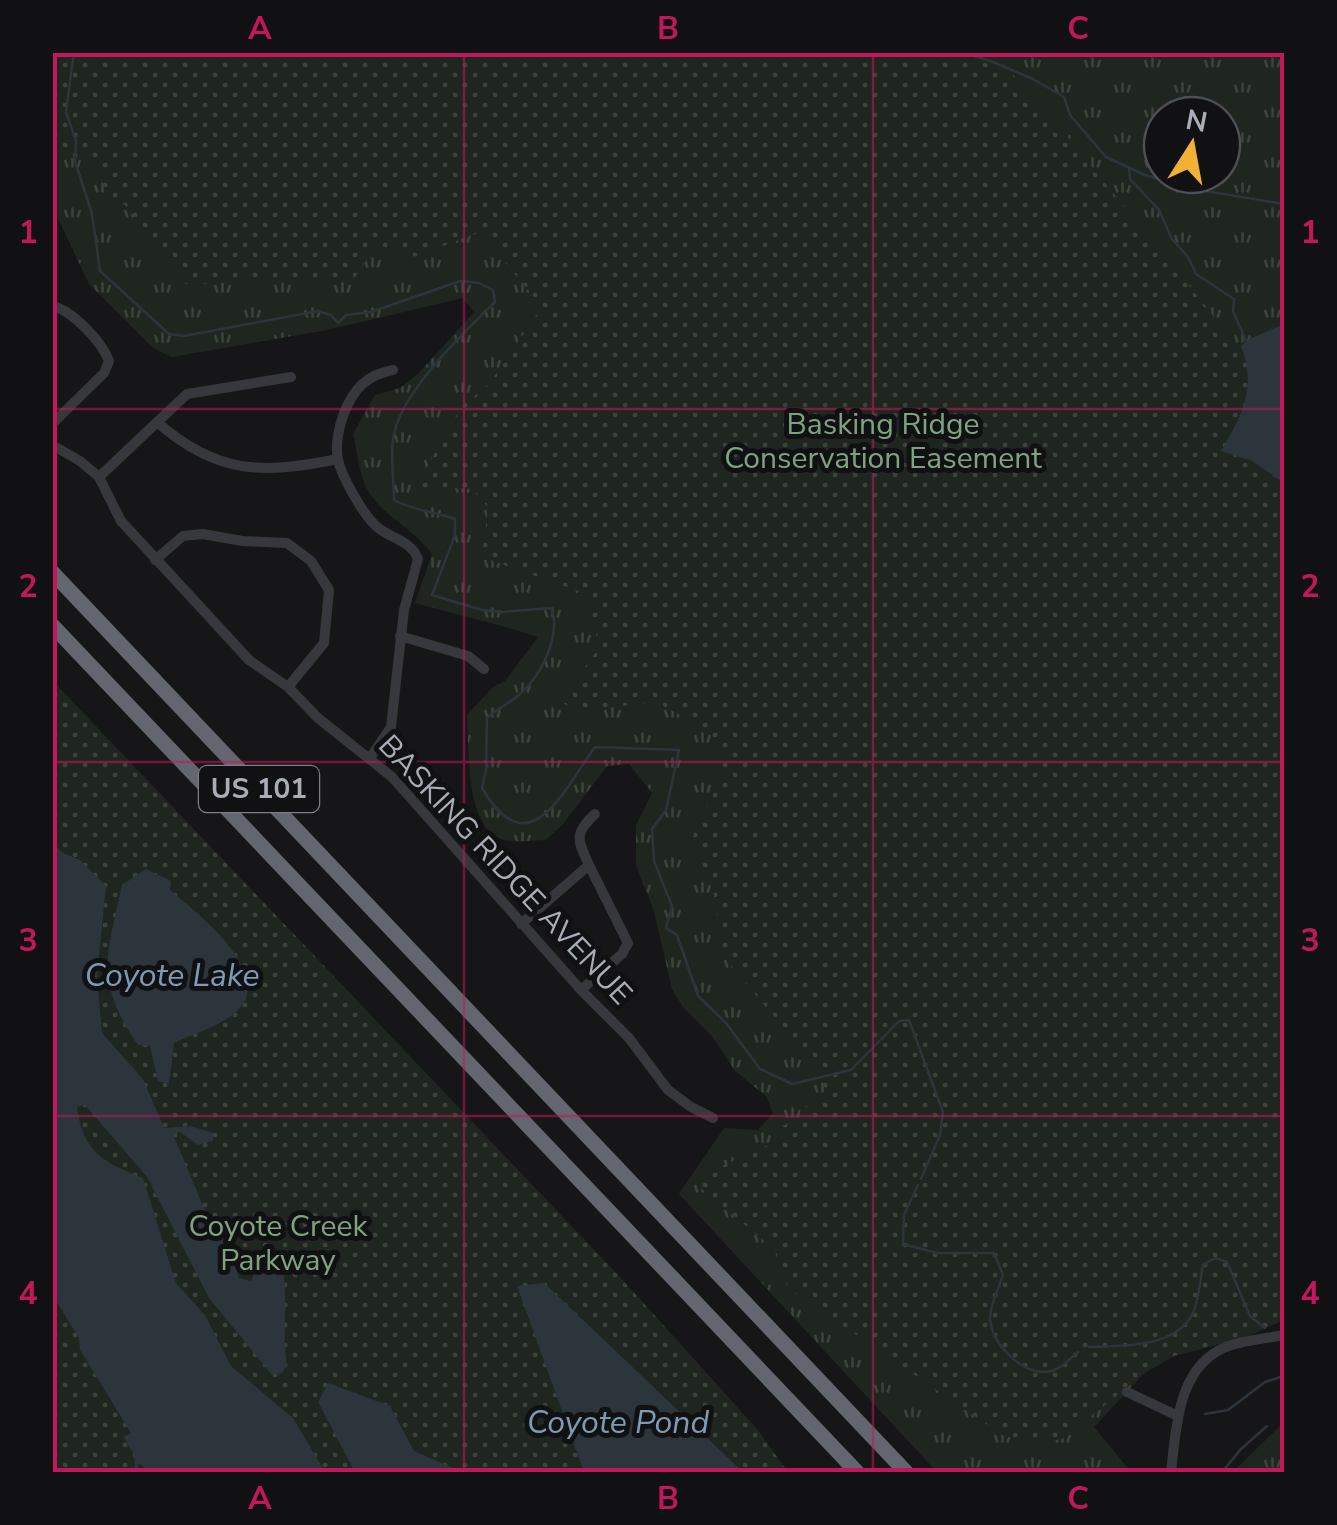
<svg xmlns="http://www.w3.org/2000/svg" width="1337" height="1525" font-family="'Nunito Sans',sans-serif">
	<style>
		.grass { fill: url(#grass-tufts); fill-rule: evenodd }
		.park { fill: url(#park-dots) }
		.water { fill: #2c353c }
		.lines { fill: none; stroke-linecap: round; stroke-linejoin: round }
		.stream { stroke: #2c353c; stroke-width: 2.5 }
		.minor { stroke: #37383d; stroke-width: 10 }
		.highway { stroke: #63666e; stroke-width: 15 }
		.grid { fill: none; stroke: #c2185b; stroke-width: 2.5; stroke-opacity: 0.55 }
		.labels { text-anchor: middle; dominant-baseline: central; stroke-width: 10; stroke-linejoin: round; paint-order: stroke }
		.shield { fill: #111113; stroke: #7b7e86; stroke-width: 2.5 }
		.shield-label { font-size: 28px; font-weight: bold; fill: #a8adb8 }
		.park-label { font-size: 30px; fill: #7fa381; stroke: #111113 }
		.street-label { font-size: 30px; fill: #a8adb8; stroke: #111113 }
		.water-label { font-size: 32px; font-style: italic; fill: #7f9bb3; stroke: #111113 }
		.neatline { fill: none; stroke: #c2185b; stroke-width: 4 }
		.grid-label { font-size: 32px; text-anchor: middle; font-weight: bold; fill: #c2185b }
	</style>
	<defs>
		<pattern id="grass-tufts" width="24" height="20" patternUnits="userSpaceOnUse" patternTransform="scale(2.5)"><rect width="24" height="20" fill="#1e261f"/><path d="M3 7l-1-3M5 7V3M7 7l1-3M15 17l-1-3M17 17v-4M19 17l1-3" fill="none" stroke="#3c433d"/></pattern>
		<pattern id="park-dots" width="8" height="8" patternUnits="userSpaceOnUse" patternTransform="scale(2.5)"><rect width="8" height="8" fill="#1e261f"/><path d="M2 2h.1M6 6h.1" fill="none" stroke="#3c433d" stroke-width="1.8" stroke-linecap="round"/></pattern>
	</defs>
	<rect width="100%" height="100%" fill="#161618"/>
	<path class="grass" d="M53 53H1284V1314L1162 1354 1094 1427 1131 1472H937L679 1194 724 1128 758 1130 773 1113 766 1096 735 1071 712 1036 683 1007 672 989 654 911 636 865V825L652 793 629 764 607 766 563 824 546 840C532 840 513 844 499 838 465 824 469 746 467 715L493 687 505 681 538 637C497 623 457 615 415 603L432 554C415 529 380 515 366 487 359 472 357 450 353 434L375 395 400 388 419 373 474 312 463 298 327 330 172 357 153 348 89 284 53 208ZM1162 115H1222V175H1162Z
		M1284 1422V1472H1231L1238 1467Z"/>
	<path class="park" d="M52 53H993L1047 112 1284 402V1320L1241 1339 1174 1356 1145 1373 1064 1438 1037 1445 1002 1435 788 1288 774 1249 691 1180 775 1142 780 1127 802 1118 800 1111 826 1091 818 1069 723 956 714 895 692 838 717 784 723 748 706 729 656 702 574 711 560 700 600 647 584 593 482 557 488 507 472 489 416 487 461 407 489 384 542 307 480 232 413 257 377 244 354 279 186 284 125 205 111 200 89 154 53 162Z
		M52 680 620 1277 757 1429 788 1472H53Z"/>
	<path class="water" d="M1284 324V483L1252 461 1221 451C1242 416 1257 387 1241 346L1249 339Z
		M52 842 63 853 80 860 106 886 97 976 102 1033 143 1079 164 1128 191 1126 213 1133V1141L198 1145 180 1132 173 1134 203 1206 230 1249 239 1278 251 1281 259 1262 281 1263C290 1296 281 1331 287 1365L282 1373 272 1375 209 1298 147 1177 85 1105 77 1107C83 1153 105 1163 143 1178L176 1283 205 1315 231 1366 293 1418 325 1472H144V1466L139 1464 135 1472 134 1455 124 1437 131 1433 80 1350 79 1338 53 1296Z
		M146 869 171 881 170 890C198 914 284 979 231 1016 215 1028 192 1034 174 1043L169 1084 158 1081 150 1046 138 1045C94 982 107 955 122 885Z
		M544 1283 743 1472H584L517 1286Z
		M328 1383 390 1406 414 1451 462 1472H355L318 1402Z"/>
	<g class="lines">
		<path class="stream" d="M74 52 66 112 76 141 75 161 92 214 100 271 169 334 184 336 318 311 331 315 338 323 346 315 371 312 460 281 479 283 493 290 495 302C464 332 406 388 395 430 389 451 394 477 394 500 415 511 433 511 455 519V535L432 595 482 610 503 612 551 608C562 634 541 676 520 694 510 703 497 709 487 718L486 770 482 788C529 869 563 791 595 747L679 750 666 810 652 829 654 861 672 906 666 928 677 935 698 996 726 1023 760 1069 792 1084 851 1070 899 1021 909 1020 943 1112 940 1135 921 1179
			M960 52 988 60 1033 79 1064 97 1070 115 1106 157 1145 175 1193 189 1284 204
			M1129 168 1130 179 1159 210 1172 239 1188 257 1196 274 1234 299 1233 311 1247 343
			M918 1185 904 1215 903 1244 937 1253H994L1003 1275C999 1288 989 1307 990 1321 993 1344 1020 1372 1044 1372 1059 1372 1067 1361 1078 1352
			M1089 1347C1122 1346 1176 1348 1193 1313 1199 1300 1200 1280 1203 1265L1215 1258 1227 1262 1250 1316 1265 1328
			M1205 1414 1228 1410 1265 1382 1284 1376
			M1222 1472 1241 1449 1267 1426"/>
		<path class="minor" d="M52 306C72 310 102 342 109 361L104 373 52 424
			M158 423C218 475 263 474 338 459
			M52 445 80 461 99 477 121 521 249 660 288 687 318 718 392 777 581 990 629 1038 668 1090 691 1107 713 1118
			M99 477 187 394 291 377
			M155 560 183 536 203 534 242 541 287 543 311 561 329 590 324 643 288 687
			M400 636 468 656 484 669
			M370 758 391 727 404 610 418 559C411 540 390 539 376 526 363 514 341 476 338 459 335 445 339 426 344 413 354 388 367 375 393 370
			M589 865C578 841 573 834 595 814
			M521 924 589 865 628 943 622 954 581 990
			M1127 1392 1178 1416
			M1171 1472C1176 1431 1177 1376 1216 1352 1233 1341 1264 1339 1284 1335"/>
		<path class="highway" d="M52 572 906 1472
			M52 625 857 1472"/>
	</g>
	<path class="grid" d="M464 52V1472M873 52V1472M52 409H1284M52 762H1284M52 1116H1284"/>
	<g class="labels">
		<rect class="shield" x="199" y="766" width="120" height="46" rx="8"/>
		<g class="shield-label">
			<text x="259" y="789">US 101</text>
		</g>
		<g class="park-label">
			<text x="883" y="424">Basking Ridge<tspan x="883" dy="34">Conservation Easement</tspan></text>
			<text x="278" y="1226">Coyote Creek<tspan x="278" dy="34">Parkway</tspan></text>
		</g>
		<g class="street-label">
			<text transform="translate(505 870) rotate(47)">BASKING RIDGE AVENUE</text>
		</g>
		<g class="water-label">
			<text x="172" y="975">Coyote Lake</text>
			<text x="618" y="1422">Coyote Pond</text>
		</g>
	</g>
	<rect width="1337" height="1525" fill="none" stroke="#111113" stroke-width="110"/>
	<g transform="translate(1192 145) rotate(11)"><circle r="48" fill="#111113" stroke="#4d4f55" stroke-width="2.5"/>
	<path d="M0-8L18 38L0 25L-18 38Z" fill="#f2b134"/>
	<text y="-15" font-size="28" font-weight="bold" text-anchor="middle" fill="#a8adb8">N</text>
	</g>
	<rect x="55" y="55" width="1227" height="1415" class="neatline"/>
	<g class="grid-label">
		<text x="260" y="39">A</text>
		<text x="668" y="39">B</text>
		<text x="1078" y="39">C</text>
		<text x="28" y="243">1</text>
		<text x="1310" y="243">1</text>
		<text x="28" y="597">2</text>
		<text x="1310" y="597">2</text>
		<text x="28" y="951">3</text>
		<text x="1310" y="951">3</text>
		<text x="28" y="1304">4</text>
		<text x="1310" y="1304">4</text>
		<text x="260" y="1509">A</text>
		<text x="668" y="1509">B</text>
		<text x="1078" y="1509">C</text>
	</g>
</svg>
